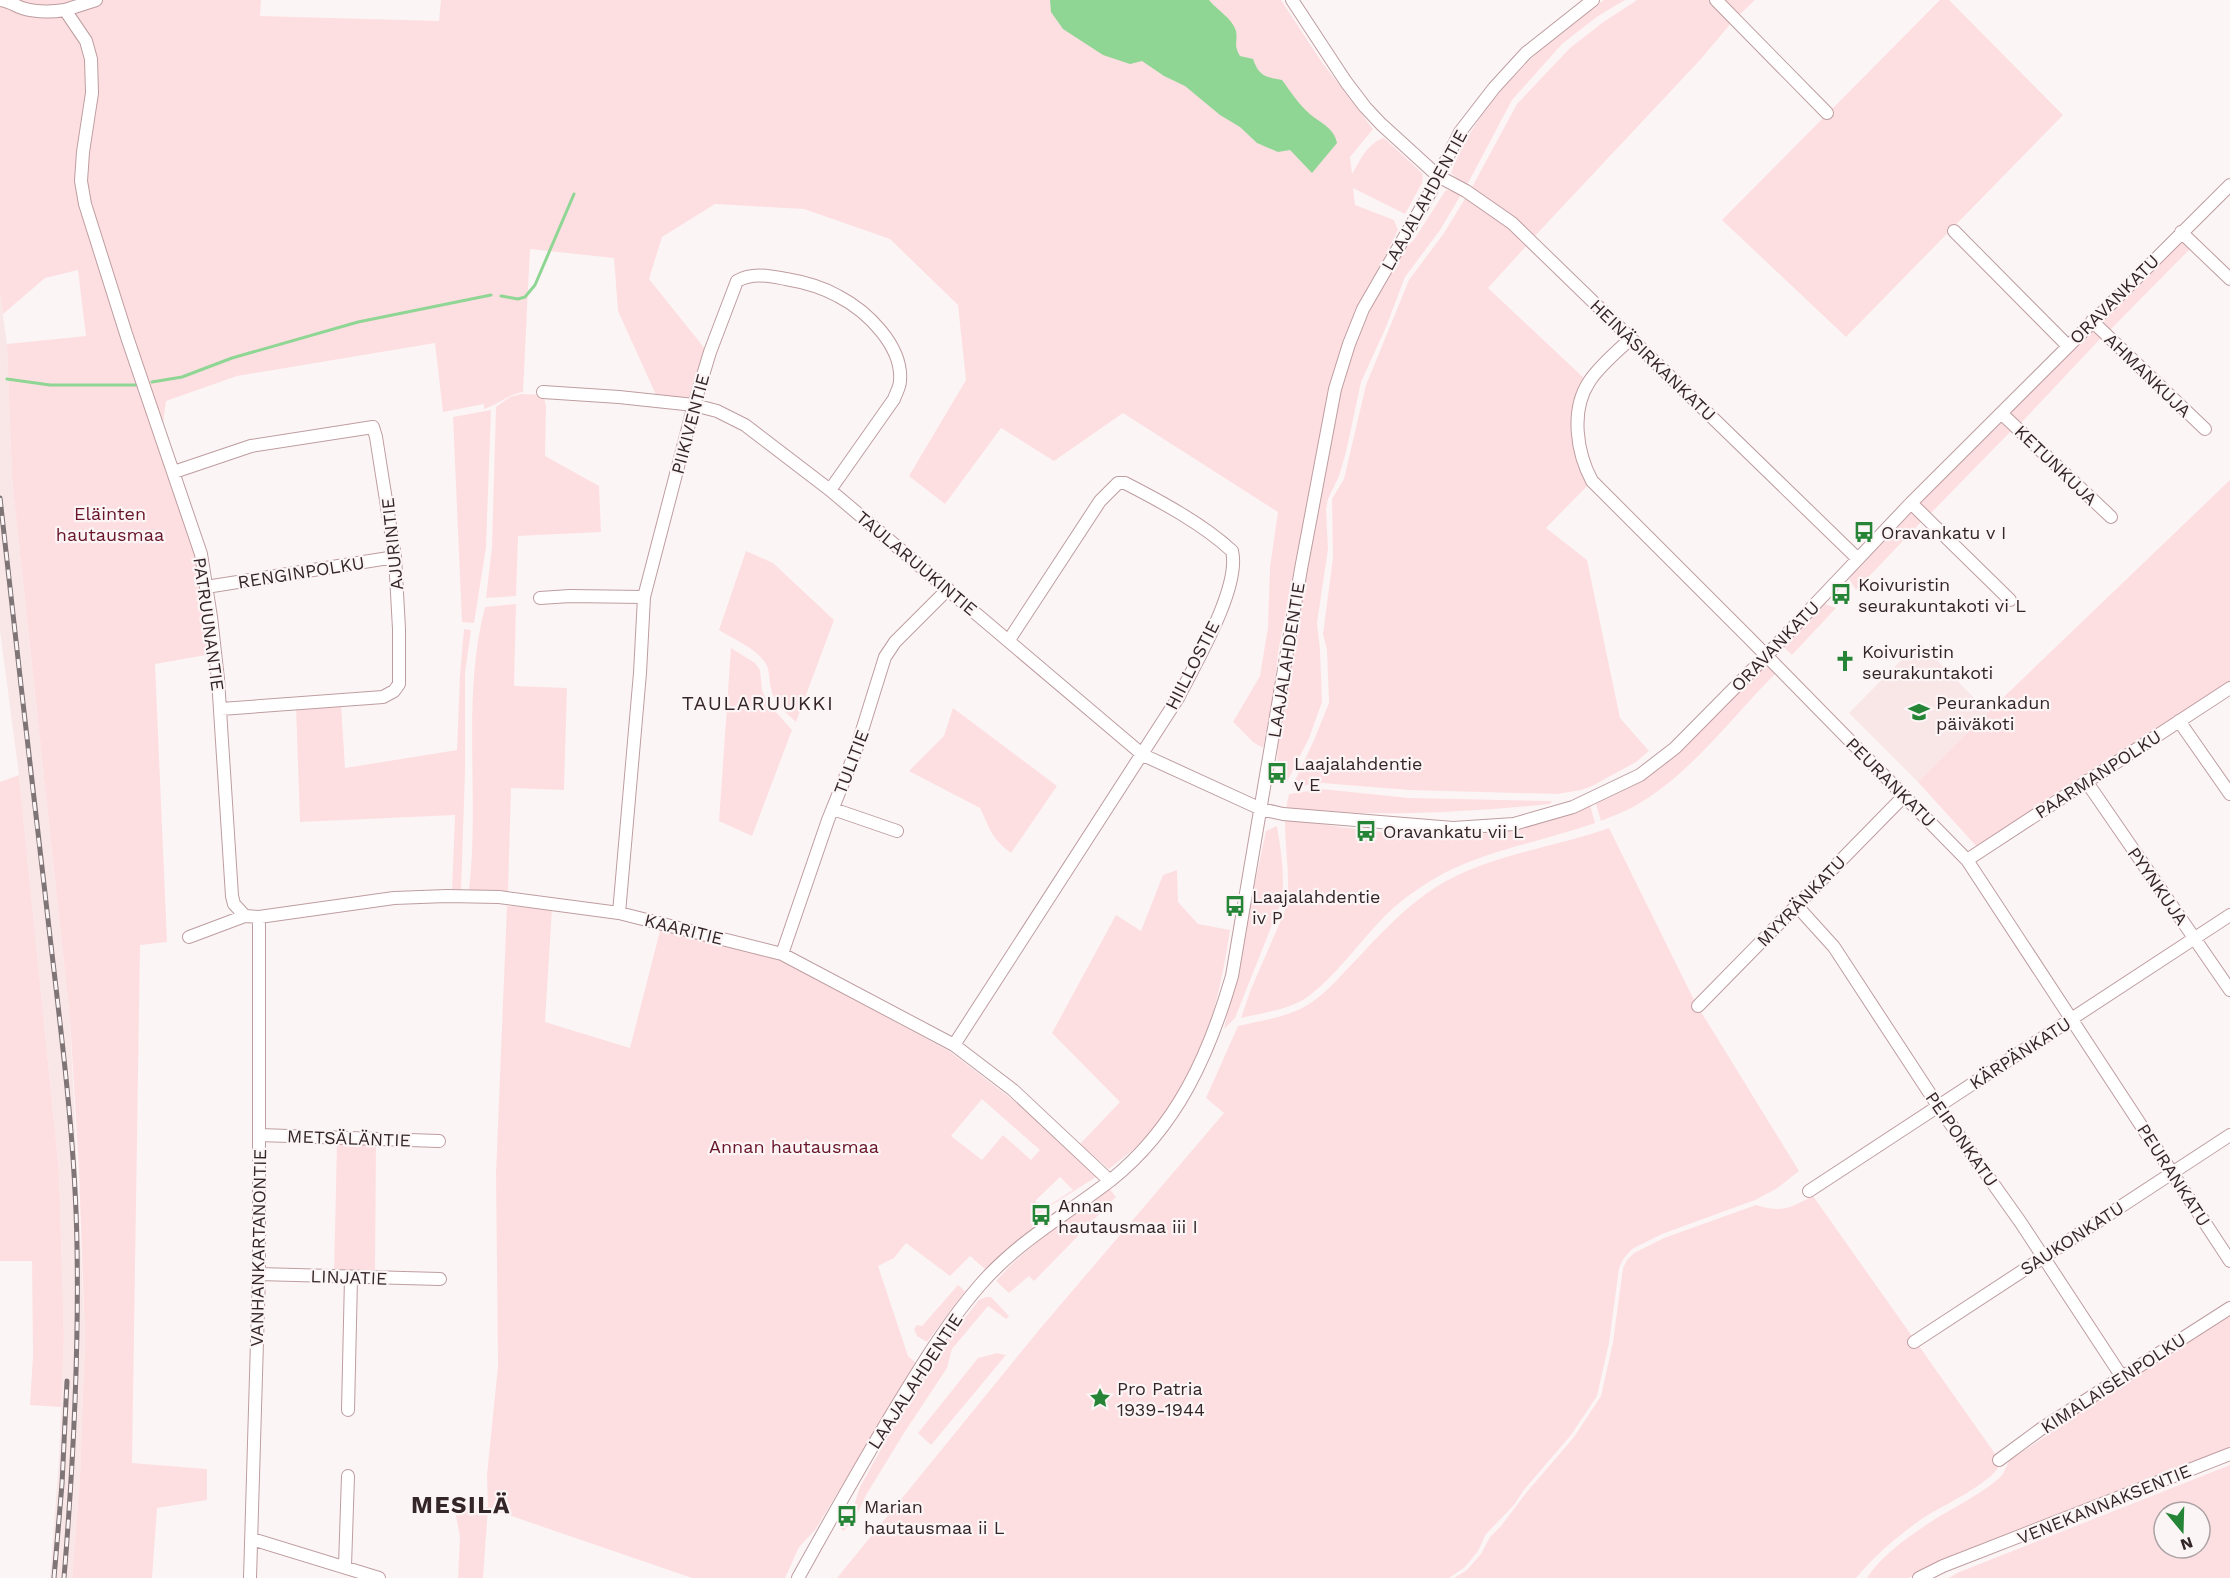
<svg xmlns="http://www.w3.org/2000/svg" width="2230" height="1578" font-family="'Work Sans',sans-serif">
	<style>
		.built { fill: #f9e7e8 }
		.green { fill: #fddfe1; fill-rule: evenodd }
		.water { fill: #8fd694 }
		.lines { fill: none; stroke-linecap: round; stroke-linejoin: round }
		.stream { stroke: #8fd694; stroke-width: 3 }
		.minor-casing { stroke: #be9da0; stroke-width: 14 }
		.minor { stroke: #fff; stroke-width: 12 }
		.rail-casing { stroke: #7f7476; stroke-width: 5 }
		.rail { stroke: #fcf5f6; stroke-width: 3; stroke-dasharray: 9; stroke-linecap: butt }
		.labels { text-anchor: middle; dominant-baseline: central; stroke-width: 4.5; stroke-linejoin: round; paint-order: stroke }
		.street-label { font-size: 18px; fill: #342628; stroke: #fcf5f6 }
		.park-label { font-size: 18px; fill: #681429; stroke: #fcf5f6 }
		.poi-label { font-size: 18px; fill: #342628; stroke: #fcf5f6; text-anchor: start }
		.neighbourhood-label { font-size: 20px; letter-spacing: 1.5px; fill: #342628; stroke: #fcf5f6 }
		.district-label { font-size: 24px; font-weight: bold; letter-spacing: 1.5px; fill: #342628; stroke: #fcf5f6 }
	</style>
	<rect width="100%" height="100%" fill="#fcf5f6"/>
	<path class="built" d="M0 294 7 344 12 479 70 1019 85 1338 80 1476 72 1578H50L59 1460 64 1336 59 1171 19 775 0 631Z
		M1919 642 1988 712 1918 782 1849 713Z"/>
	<path class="green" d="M0 0H261L260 16 439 21 441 0H1281L1321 61 1373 129 1350 157 1352 174C1360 161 1367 143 1384 138L1423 174 1422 183 1405 214 1353 188 1355 205 1394 220 1398 230 1358 311 1330 388 1291 584 1278 653 1273 699 1263 748 1253 742 1233 722 1260 676 1268 627 1270 567 1278 512 1123 413 1054 461 1001 428 945 504 909 476 966 380 958 305 890 239 804 209 715 204 662 237 649 279 706 350 691 400 657 397 618 311 614 258 530 249 523 392C508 394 498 405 484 409V404L443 412 435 343 237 376 166 401 162 432 196 555 212 654 155 664 167 942 140 945 132 1463 207 1469V1500L157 1508 152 1578H72L80 1476 85 1338 79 1172 70 1019 12 479 7 344 86 336 78 270 45 278 3 314 0 294Z
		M1604 0H1625L1598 16 1562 44 1512 100 1466 187 1451 173C1478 101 1542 43 1604 0Z
		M1637 0H1711L1732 22 1700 60 1533 238 1471 189 1517 104 1570 48 1602 23Z
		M1716 0H1755L1735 19Z
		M1940 0H1949L2063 115 1846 337 1722 220Z
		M1446 190 1462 193 1440 230 1405 277 1386 327 1361 382 1346 452 1339 476 1328 499 1326 509 1328 549 1317 623 1320 650 1322 702 1309 738 1287 782 1277 763 1278 746 1305 576 1340 391 1354 346 1382 285 1403 249 1413 241Z
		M1466 197 1509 227 1528 244 1488 288 1586 380 1579 394 1589 484 1546 528 1587 560 1620 718 1649 751 1636 762 1592 786 1581 790 1557 794 1409 790 1322 783 1292 787 1314 740 1329 703 1327 650 1323 634 1333 558 1332 499 1344 479 1366 385 1409 280 1444 233Z
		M2182 241 2190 249 2110 330 2101 321Z
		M2094 328 2102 337 2020 424 2009 413Z
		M521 394 543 395 546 406 545 456 599 486 601 532 518 536 516 596 486 598 492 547 496 407 510 397Z
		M491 410 486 547 474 623 462 622 453 417Z
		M2003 421 2012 430 1931 513 1920 503Z
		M2230 480V682L2081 777 1977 847 1918 782 1988 712Z
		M1912 512 1922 521 1856 590 1849 579Z
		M746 551 773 563 834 620 796 722C786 713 774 703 771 689 769 681 770 674 767 666 759 649 734 640 719 630Z
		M516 604 514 686 567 688 564 790 511 788 508 893 469 890C480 796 461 699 485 607Z
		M1825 604 1836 608 1792 655 1784 647Z
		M464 629 471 630 465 673V772L461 891H452L455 815 300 822 296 707 341 704 345 768 457 750 460 675Z
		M731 648 755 663 760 670 762 690 767 702 792 730 752 836 719 821Z
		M1767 662 1776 673C1731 718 1691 774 1635 806 1624 812 1612 816 1601 821L1596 804 1643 781 1679 752Z
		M953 708 1057 786 1011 853C990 837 991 830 980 808L909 771 944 736Z
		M19 775 59 1171 64 1336 61 1407 30 1405 33 1355 32 1261H0V782Z
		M1321 789 1409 798 1552 801 1550 804C1461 813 1375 817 1286 809L1289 794Z
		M1590 805 1595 823C1541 842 1481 851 1432 880 1414 891 1396 904 1382 919 1357 945 1335 977 1306 998 1288 1010 1262 1013 1241 1018L1251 989 1284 913C1293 882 1284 851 1285 818 1385 835 1496 852 1590 805Z
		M1277 826C1281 851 1285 875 1282 900L1235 1018 1224 1029 1266 831Z
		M1609 828 1695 1002 1799 1171 1776 1189 1755 1200 1662 1234 1632 1249 1624 1258 1619 1268 1609 1343 1597 1396 1571 1435 1523 1491 1514 1505 1486 1534 1478 1551 1465 1567 1449 1578H837L1039 1330 1224 1113 1206 1098 1238 1026C1262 1020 1291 1017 1312 1002 1328 991 1341 975 1355 961 1380 934 1405 907 1436 887 1487 855 1553 848 1609 828Z
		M1177 870 1178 902 1198 924 1230 930C1219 1003 1204 1062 1160 1122 1146 1140 1127 1155 1109 1169L1080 1144 1120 1102 1052 1033 1116 915 1141 931 1163 875Z
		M507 906 552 908 545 1022 630 1048 661 927 782 961 949 1051 1013 1100 1096 1177 1036 1215 1040 1221 986 1270 970 1256 950 1276 906 1243 894 1258 878 1266 908 1356 916 1363 815 1530 799 1547 785 1578H692L488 1508 483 1578H458L460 1537 455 1510 488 1507 487 1475 498 1366 496 1173ZM982 1099 1040 1150 1031 1160 1003 1135 982 1160 951 1136ZM1060 1177 1073 1190 1043 1209 1035 1201Z
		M337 1143 376 1144 375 1274 334 1273Z
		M1108 1187 1116 1197 1034 1281 1029 1276 1009 1293 996 1281C1028 1245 1069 1217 1108 1187Z
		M1813 1196 1996 1455 2000 1465C1990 1484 1942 1506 1923 1518 1899 1535 1875 1555 1856 1578H1454L1467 1570 1481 1554 1490 1537 1501 1526 1526 1493 1574 1437 1601 1396 1613 1342 1623 1268 1627 1260 1634 1253 1664 1238 1756 1205C1782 1213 1790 1208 1813 1196Z
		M958 1285 965 1291 927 1342 917 1336 914 1329 917 1325 922 1326Z
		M986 1297H991L1009 1316 1006 1319 988 1306 952 1349 947 1368 904 1433 866 1495 857 1515 844 1531 841 1529 851 1515 860 1487 887 1438 946 1342 979 1300Z
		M2230 1316V1447L1952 1556 1909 1578H1867C1881 1556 1908 1537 1929 1523 1947 1511 1991 1489 2003 1474 2005 1470 2007 1465 2009 1461L2121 1385Z
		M997 1353 1006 1355 931 1445 918 1433 978 1358Z
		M2230 1465V1578H1949L1957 1573ZM2164 1512H2200V1548H2164Z"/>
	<path class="water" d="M1050 0H1209C1217 10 1232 18 1236 31 1238 42 1233 44 1240 56L1253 59C1259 76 1265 77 1282 80 1291 92 1299 105 1311 115 1321 123 1334 128 1337 143L1312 173 1290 150 1278 152 1257 143 1240 127 1220 115 1185 86 1164 76 1142 61 1130 64 1103 55 1063 29 1051 12Z"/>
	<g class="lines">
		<path class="stream" d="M501 296 518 299 525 297 535 285 574 194
			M7 379 50 385H136
			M152 382 182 377 232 358 358 322 491 295"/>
		<defs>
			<path id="minor" d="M0 0C9 1 14 5 22 8 35 12 52 12 65 10
				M96 0 65 10 86 41 91 59 92 93 83 152 81 181 85 204 127 337 201 554 211 617 218 679 232 896 234 904 245 916
				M1292 0 1346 82 1365 107 1381 124 1438 176 1466 191 1512 223 1858 559
				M1716 0 1827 113
				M1954 231 2068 346
				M2181 232 2230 279
				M2092 321 2205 429
				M1631 338C1617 352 1599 366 1589 382 1570 411 1577 453 1592 481L1750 639 1967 860 2230 1261
				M543 392 619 397 694 405 717 411 745 425 830 490 1143 755 1261 809 1283 814 1453 828 1514 824 1573 807 1640 775 1675 748 1766 656 1911 503 2230 185
				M2001 413 2111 517
				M174 472 251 446 373 427 376 437 395 557 399 629V684L394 691 383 697 221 709
				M1911 503 2010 600
				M206 587 395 557
				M540 598 570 596 644 597
				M2179 721 2230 794
				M2086 781 2230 990
				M833 809 897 831
				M1967 860 2230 688
				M1796 905 1834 947 1938 1106 2021 1223 2122 1377
				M619 913 640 673 644 597 694 405 710 352 737 281C753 272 769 276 786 279 804 282 822 287 838 296 867 311 903 346 900 381 900 387 896 393 894 399L830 490
				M189 937 245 916 259 917 394 898 447 896 499 897 619 913 782 954 954 1045 1013 1090 1110 1181
				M782 954 828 820 855 753 885 657 895 642 948 589
				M1698 1006 1904 796
				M954 1045 1178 698C1195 664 1241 587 1232 551 1203 524 1160 501 1125 483H1118L1100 501 1009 640
				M259 1135 439 1141
				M1809 1191 2230 915
				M259 1274 440 1279
				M1914 1342 2230 1135
				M348 1410 351 1278
				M1999 1460 2041 1429 2230 1308
				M252 1539 379 1578
				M345 1566 348 1476
				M250 1578 259 1274V917
				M798 1578C829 1522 860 1467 893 1412 920 1368 946 1324 980 1285 1017 1242 1067 1214 1111 1180 1177 1127 1209 1055 1232 976L1301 569 1335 389 1349 344 1363 309 1431 191 1460 132 1494 88 1526 53 1593 0
				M1919 1578 1943 1566 2230 1454"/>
		</defs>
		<use href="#minor" class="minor-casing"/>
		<use href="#minor" class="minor"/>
		<defs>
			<path id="rail" d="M0 498C15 630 29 761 45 893 58 1010 75 1128 77 1246 79 1357 73 1468 64 1578
				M54 1578 62 1484 67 1381"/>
		</defs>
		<use href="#rail" class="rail-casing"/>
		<use href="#rail" class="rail"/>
	</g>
	<defs>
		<symbol id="bus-bare" viewBox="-9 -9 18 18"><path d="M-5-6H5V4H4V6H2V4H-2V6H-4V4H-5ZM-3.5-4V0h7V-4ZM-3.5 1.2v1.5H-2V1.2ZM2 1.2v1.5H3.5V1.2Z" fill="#268436" stroke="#fcf5f6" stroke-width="2.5" paint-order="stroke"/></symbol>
		<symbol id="church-bare" viewBox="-9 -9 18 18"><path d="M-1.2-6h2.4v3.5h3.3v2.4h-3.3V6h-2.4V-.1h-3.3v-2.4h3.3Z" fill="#268436" stroke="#fcf5f6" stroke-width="2.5" paint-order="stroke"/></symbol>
		<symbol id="school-bare" viewBox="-9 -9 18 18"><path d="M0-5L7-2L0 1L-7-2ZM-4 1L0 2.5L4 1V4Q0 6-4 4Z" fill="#268436" stroke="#fcf5f6" stroke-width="2.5" paint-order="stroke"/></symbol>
		<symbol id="sight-bare" viewBox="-9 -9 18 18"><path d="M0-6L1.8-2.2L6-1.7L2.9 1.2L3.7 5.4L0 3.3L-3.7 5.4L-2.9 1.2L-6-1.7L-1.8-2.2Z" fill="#268436" stroke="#fcf5f6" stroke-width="2.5" paint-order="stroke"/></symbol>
	</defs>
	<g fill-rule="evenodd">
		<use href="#bus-bare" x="1849" y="517" width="30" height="30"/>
		<use href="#bus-bare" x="1826" y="579" width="30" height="30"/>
		<use href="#church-bare" x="1830" y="646" width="30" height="30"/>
		<use href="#school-bare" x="1904" y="697" width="30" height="30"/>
		<use href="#bus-bare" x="1262" y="758" width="30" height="30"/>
		<use href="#bus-bare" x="1351" y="816" width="30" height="30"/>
		<use href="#bus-bare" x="1220" y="891" width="30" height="30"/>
		<use href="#bus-bare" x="1026" y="1200" width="30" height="30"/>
		<use href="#sight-bare" x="1085" y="1383" width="30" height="30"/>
		<use href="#bus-bare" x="832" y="1501" width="30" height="30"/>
	</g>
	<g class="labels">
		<g class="street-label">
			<text transform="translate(1424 200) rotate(-61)">LAAJALAHDENTIE</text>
			<text transform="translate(2114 299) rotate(-45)">ORAVANKATU</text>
			<text transform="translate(1653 360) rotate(44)">HEINÄSIRKANKATU</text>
			<text transform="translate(2148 375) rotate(44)">AHMANKUJA</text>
			<text transform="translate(690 424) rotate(-75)">PIIKIVENTIE</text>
			<text transform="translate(2056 465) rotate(44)">KETUNKUJA</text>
			<text transform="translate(392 544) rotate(-96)">AJURINTIE</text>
			<text transform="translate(917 563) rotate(40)">TAULARUUKINTIE</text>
			<text transform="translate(301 572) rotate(-9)">RENGINPOLKU</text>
			<text transform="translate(209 624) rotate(82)">PATRUUNANTIE</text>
			<text transform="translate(1775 646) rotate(-46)">ORAVANKATU</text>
			<text transform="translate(1286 660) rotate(-81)">LAAJALAHDENTIE</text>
			<text transform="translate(1192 665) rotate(-63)">HIILLOSTIE</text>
			<text transform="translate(851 762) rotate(-69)">TULITIE</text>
			<text transform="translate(2098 774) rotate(-33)">PAARMANPOLKU</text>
			<text transform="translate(1891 782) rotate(45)">PEURANKATU</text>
			<text transform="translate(2158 886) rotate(55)">PYYNKUJA</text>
			<text transform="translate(1801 901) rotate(-46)">MYYRÄNKATU</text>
			<text transform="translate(684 929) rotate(14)">KAARITIE</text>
			<text transform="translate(2020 1053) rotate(-33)">KÄRPÄNKATU</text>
			<text transform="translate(349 1138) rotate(2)">METSÄLÄNTIE</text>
			<text transform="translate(1962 1139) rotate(55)">PEIPONKATU</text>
			<text transform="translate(2174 1175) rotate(57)">PEURANKATU</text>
			<text transform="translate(2072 1238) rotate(-33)">SAUKONKATU</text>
			<text transform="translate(258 1248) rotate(-89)">VANHANKARTANONTIE</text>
			<text transform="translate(349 1277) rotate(2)">LINJATIE</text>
			<text transform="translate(915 1381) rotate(-57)">LAAJALAHDENTIE</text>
			<text transform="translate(2113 1383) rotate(-33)">KIMALAISENPOLKU</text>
			<text transform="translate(2104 1504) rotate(-22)">VENEKANNAKSENTIE</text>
		</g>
		<g class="park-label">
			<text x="110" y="513">Eläinten<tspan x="110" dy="21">hautausmaa</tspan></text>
			<text x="794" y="1146">Annan hautausmaa</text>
		</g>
		<g class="poi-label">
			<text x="1881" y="532">Oravankatu v I</text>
			<text x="1858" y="584">Koivuristin<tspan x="1858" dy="21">seurakuntakoti vi L</tspan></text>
			<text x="1862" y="651">Koivuristin<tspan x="1862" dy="21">seurakuntakoti</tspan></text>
			<text x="1936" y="702">Peurankadun<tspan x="1936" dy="21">päiväkoti</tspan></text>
			<text x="1294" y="763">Laajalahdentie<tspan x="1294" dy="21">v E</tspan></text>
			<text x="1383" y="831">Oravankatu vii L</text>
			<text x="1252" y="896">Laajalahdentie<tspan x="1252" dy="21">iv P</tspan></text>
			<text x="1058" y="1205">Annan<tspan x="1058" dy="21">hautausmaa iii I</tspan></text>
			<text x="1117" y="1388">Pro Patria<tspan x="1117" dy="21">1939-1944</tspan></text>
			<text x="864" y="1506">Marian<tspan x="864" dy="21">hautausmaa ii L</tspan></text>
		</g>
		<g class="neighbourhood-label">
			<text x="758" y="703">TAULARUUKKI</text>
		</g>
		<g class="district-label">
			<text x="461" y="1505">MESILÄ</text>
		</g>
	</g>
	<g transform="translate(2182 1530) rotate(161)"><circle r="28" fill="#fcf5f6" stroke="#aca2a4" stroke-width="1.5"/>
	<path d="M0-4.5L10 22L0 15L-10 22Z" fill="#268436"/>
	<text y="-9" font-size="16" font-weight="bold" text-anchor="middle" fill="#342628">N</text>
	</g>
</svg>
